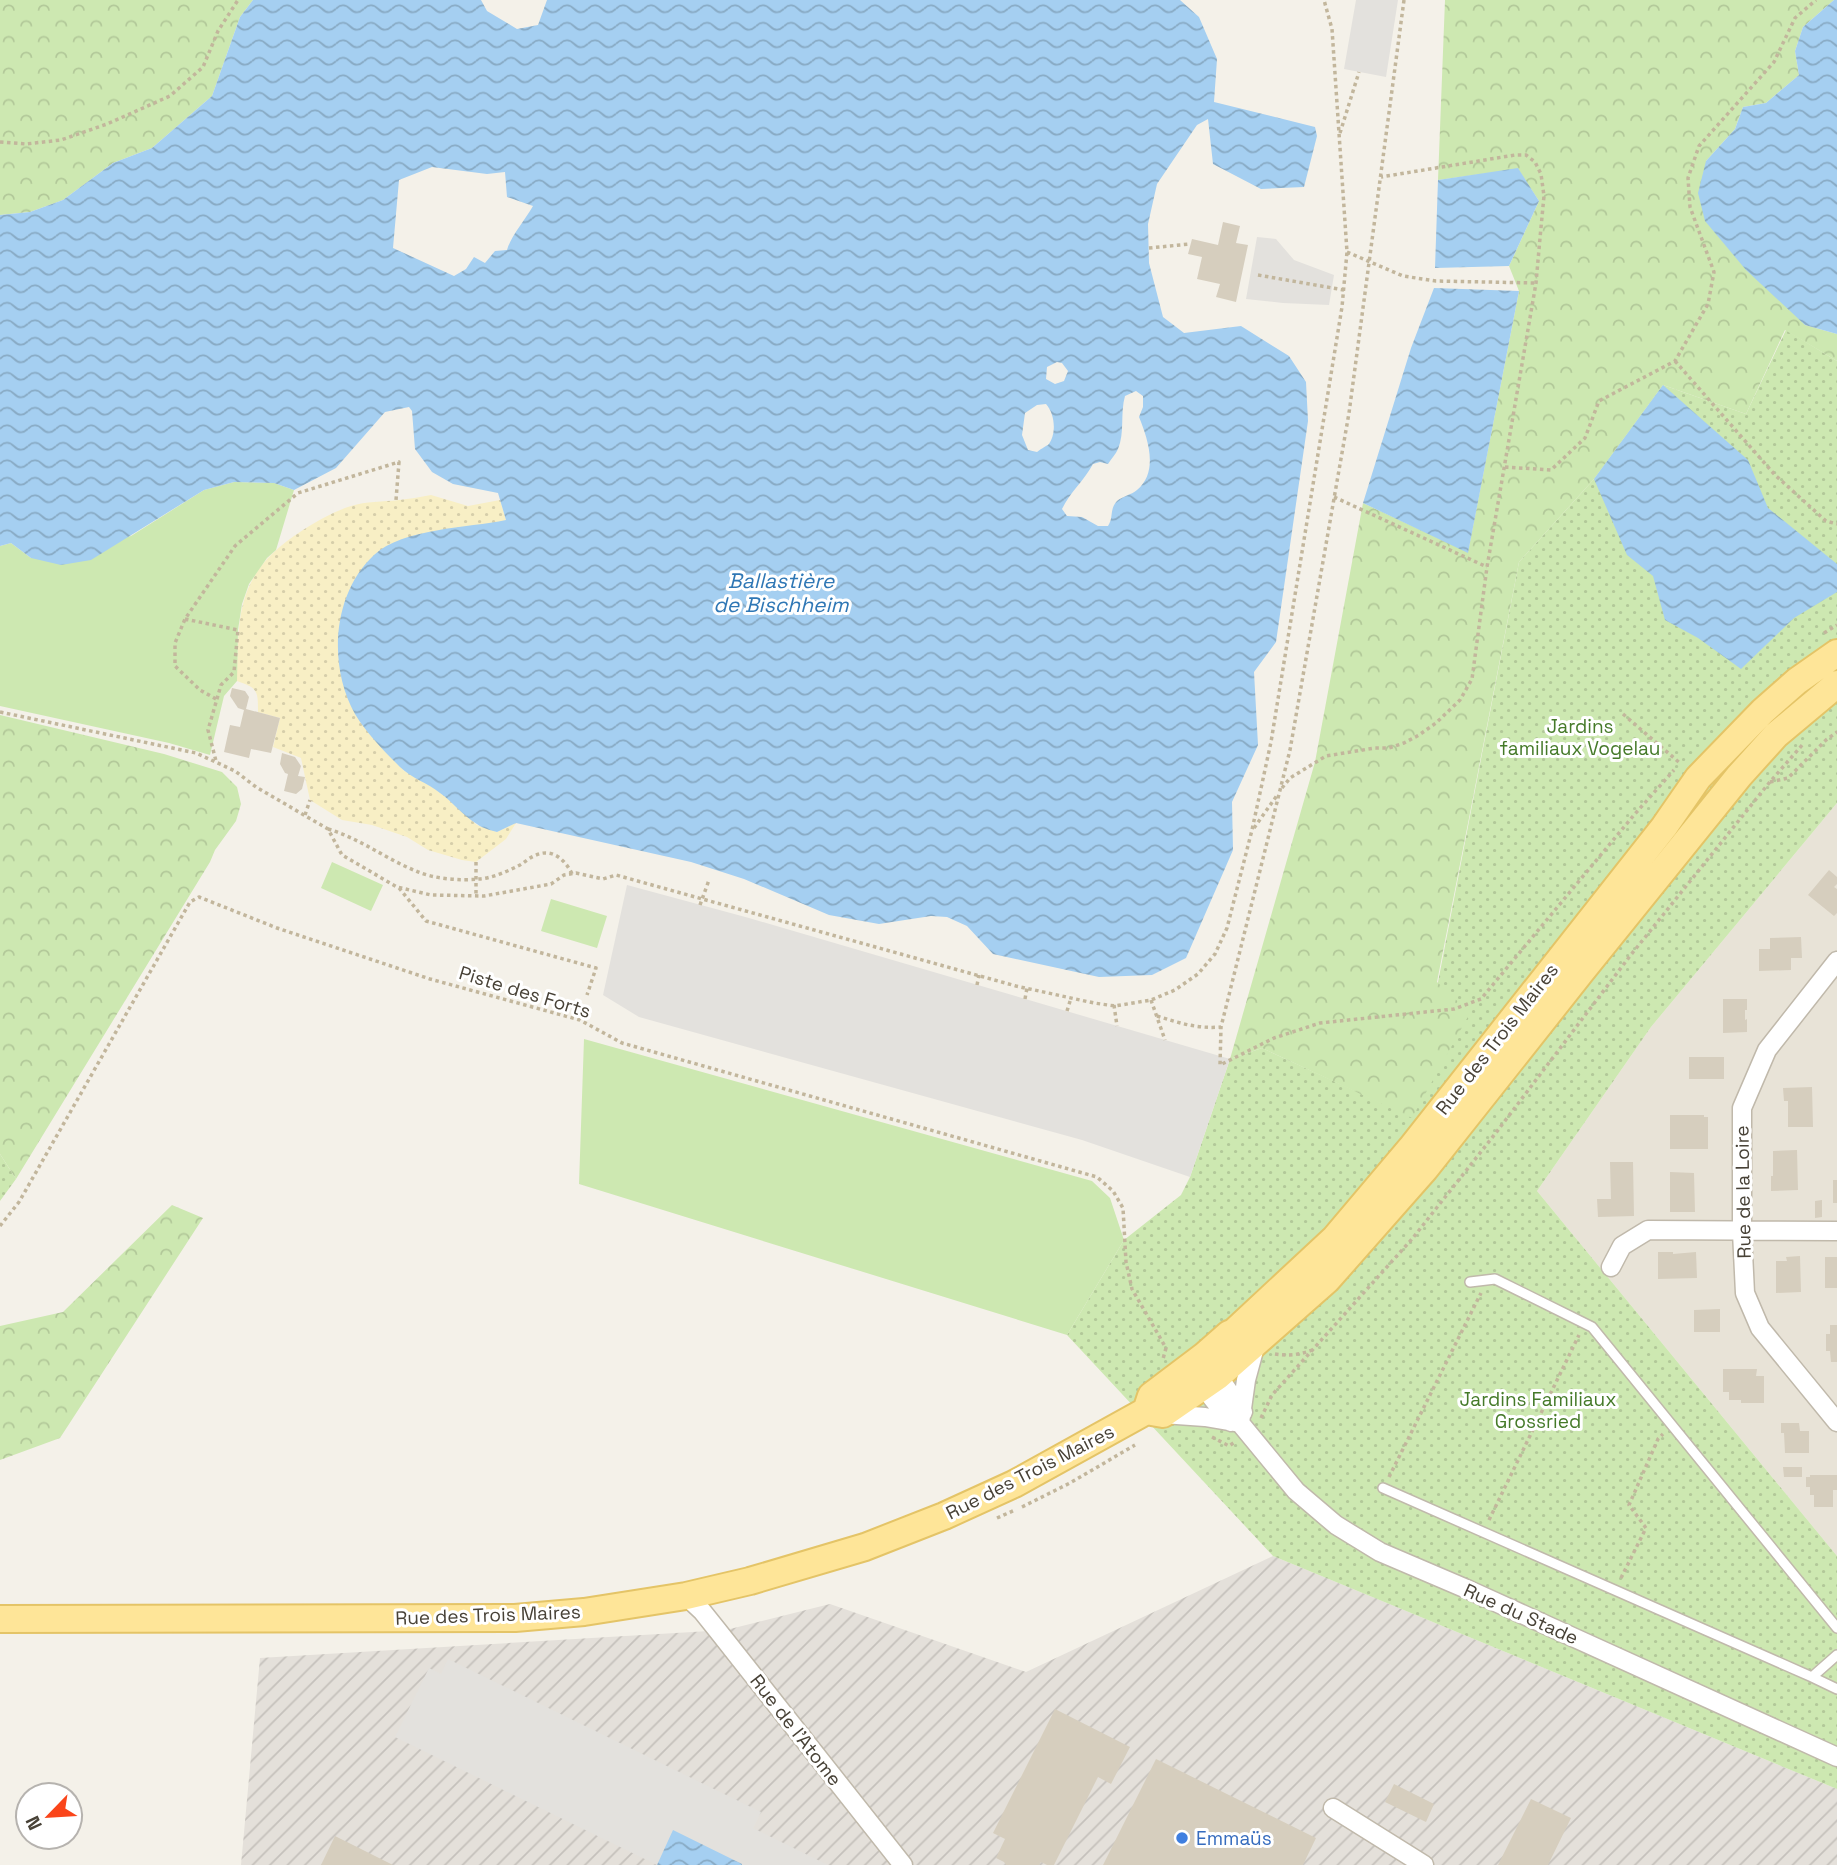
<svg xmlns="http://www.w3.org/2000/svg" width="1837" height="1865" font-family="'Space Grotesk',sans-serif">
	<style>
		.residential { fill: #e8e3d7 }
		.industrial { fill: url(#industrial-furrows) }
		.grass { fill: url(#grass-dots) }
		.forest { fill: url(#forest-crowns) }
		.sand { fill: url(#sand-dots) }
		.park { fill: #cde8b1 }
		.parking { fill: #e3e1dd }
		.water { fill: url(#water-waves); fill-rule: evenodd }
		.building { fill: #d6cebe }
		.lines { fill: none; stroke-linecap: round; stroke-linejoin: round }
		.lane-casing { stroke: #c0b9ab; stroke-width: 12 }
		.street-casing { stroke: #c0b9ab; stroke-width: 21 }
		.primary-casing { stroke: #e4c467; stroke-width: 30 }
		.path { stroke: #c2b69c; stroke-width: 3.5; stroke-dasharray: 3.5 3.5; stroke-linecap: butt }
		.lane { stroke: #fff; stroke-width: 9 }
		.street { stroke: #fff; stroke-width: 18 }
		.primary { stroke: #fee598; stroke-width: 26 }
		.shop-dot { fill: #3f7fe0; stroke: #fff; stroke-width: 2.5 }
		.labels { text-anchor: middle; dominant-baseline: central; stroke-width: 6; stroke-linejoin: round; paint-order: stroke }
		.park-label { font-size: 19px; fill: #457a29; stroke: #fff }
		.street-label { font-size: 19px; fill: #484237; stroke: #fff }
		.shop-label { font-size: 19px; fill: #366cbe; stroke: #fff; text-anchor: start }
		.water-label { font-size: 21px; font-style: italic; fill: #2f77b5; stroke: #fff }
	</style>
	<defs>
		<pattern id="industrial-furrows" width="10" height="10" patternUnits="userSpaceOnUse" patternTransform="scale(1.75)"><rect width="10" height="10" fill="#e4e0da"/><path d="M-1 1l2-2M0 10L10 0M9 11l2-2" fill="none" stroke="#c5c1bc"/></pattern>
		<pattern id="grass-dots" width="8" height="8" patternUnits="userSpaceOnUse" patternTransform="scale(1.75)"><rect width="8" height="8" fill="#cde8b1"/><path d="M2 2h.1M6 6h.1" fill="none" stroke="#b2c899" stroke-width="1.8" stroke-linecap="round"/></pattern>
		<pattern id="forest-crowns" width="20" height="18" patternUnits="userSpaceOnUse" patternTransform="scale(1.75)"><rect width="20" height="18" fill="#cde8b1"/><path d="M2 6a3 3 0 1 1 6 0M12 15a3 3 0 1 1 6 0" fill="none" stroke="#b2c899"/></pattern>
		<pattern id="sand-dots" width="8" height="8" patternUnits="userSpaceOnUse" patternTransform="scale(1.75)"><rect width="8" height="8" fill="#f8efc5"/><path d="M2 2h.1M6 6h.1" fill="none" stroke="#d6ceaa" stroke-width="1.8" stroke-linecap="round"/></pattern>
		<pattern id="water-waves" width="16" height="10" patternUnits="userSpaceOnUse" patternTransform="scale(1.75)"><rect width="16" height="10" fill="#a5cff1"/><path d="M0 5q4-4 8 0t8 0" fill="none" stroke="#88aac4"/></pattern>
	</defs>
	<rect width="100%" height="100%" fill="#f4f1e9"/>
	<path class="residential" d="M1837 803V1556L1537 1191 1651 1027Z"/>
	<path class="industrial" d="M1273 1556 1837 1789V1865H241L260 1658 726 1630 830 1604 1026 1672Z"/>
	<path class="grass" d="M1786 330 1837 361V803L1651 1027 1537 1191 1837 1556V1789L1273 1556 1067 1335 1124 1240 1181 1195 1190 1177 1230 1059 1262 1048 1412 1117 1519 562 1594 479 1663 385 1746 414Z
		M0 1154 16 1179 0 1201Z"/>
	<path class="forest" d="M0 0H253L240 17 212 96 152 148 113 163 63 200 30 212 0 215Z
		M1445 0H1834L1803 27 1795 51 1799 75 1766 103 1743 107 1735 129 1706 161 1805 325 1837 334V361L1785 330 1746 414 1663 385 1594 479 1519 562 1437 982 1470 1013 1412 1118 1262 1048 1230 1059 1315 762 1363 503 1468 552 1519 291 1509 266 1539 201 1518 169 1438 180Z
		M0 715 164 754 222 772 237 787 241 804 236 821 215 850 210 862 16 1179 0 1154Z
		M172 1205 203 1218 60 1438 0 1460V1326L63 1312Z"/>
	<path class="sand" d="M431 495 468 506 500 500 506 520 403 770 439 791 477 825 497 832 516 823 506 839 476 862 462 860 428 850 407 837 372 825 342 820 310 800 301 758 273 747 280 718 258 712C258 691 258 688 237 681 238 610 238 571 303 530 317 521 335 511 351 506 366 501 383 502 399 500 409 499 420 497 431 495Z"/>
	<path class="park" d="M234 482 274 483 294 490 276 550 267 558 249 584 242 604 238 630 237 681 224 696 210 755 169 743 0 706V546L11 543 31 558 131 536 204 490Z
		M332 862 383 885 371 911 321 888Z
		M551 899 607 916 597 948 541 931Z
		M584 1039 1092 1181 1110 1198 1124 1240 1067 1335 579 1184Z"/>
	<path class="parking" d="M1356 0H1398L1386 77 1344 69Z
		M1257 237 1276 239 1294 260 1334 275 1329 305 1283 303 1246 299Z
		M627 885 749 918 1230 1059 1190 1177 1082 1140 639 1017 603 995Z
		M448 1659 761 1812 753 1828 828 1865H657L395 1737 429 1668 441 1674Z"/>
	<path class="water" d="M253 0H481L487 11 517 29 538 25 547 0H1180L1199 17 1217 59 1214 102 1315 127 1317 136 1304 187 1261 189 1213 164 1208 119 1197 125 1157 184 1148 224 1149 263 1163 317 1184 333 1241 326 1289 356 1306 382 1308 421 1276 642 1254 672 1258 745 1232 802 1233 850 1186 958 1152 975 1099 977 993 954 967 926 947 917 931 916 879 924 829 915 744 879 691 862 516 823 497 832C490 830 482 828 477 824 463 816 453 802 440 793 428 783 411 778 400 767 384 751 367 734 355 714 328 666 332 594 374 555 403 528 468 528 506 520L498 493 453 484 432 472 415 449 412 411 409 407 385 412 336 468 294 490 274 483 234 482 204 490 91 560 61 565 31 558 11 543 0 546V215L30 212 63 200 113 163 152 148 212 96 240 17ZM432 167 487 174 505 172 507 197 533 206C525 220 511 236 507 250L495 251 485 263 474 257 466 269 454 276 393 248 399 180ZM1057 362 1062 363 1068 371 1064 381 1055 384 1046 379 1047 367ZM1136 391 1143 396V407L1139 417C1148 439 1159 472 1137 490 1131 495 1123 496 1117 501 1109 510 1114 517 1108 526H1098L1082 517 1067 516 1062 509C1070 492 1084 481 1093 464L1100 462 1108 464C1111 459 1116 454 1118 449 1125 433 1120 413 1125 396ZM1046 404C1055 414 1057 434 1048 445 1047 445 1038 451 1037 452L1028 450 1022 435 1025 413 1037 405Z
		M1834 0H1837V334L1805 325 1746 270 1705 221 1698 193 1706 161 1735 129 1743 107 1766 103 1799 75 1795 51 1803 27Z
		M1518 168 1539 201 1509 266 1435 268 1438 180Z
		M1434 288 1519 291 1468 553 1363 503 1411 348Z
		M1663 385 1748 460 1768 508 1837 564V592L1794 618 1741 669 1698 638 1665 620 1653 576 1627 555 1594 479Z
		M673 1830 742 1864V1865H657Z"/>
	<path class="building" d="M1223 222 1240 226 1236 243 1248 245 1236 302 1216 297 1220 284 1197 279 1202 257 1188 254 1192 239 1218 245Z
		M232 688 245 691 249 697 246 709 280 718 271 753 251 749 249 758 224 752 230 725 240 727 244 710 238 708 230 696Z
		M282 753 295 757 301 766 298 776 305 777 302 789 296 794 284 791 288 774 285 773 280 764Z
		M1829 870 1837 877V884L1834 887 1837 889V913L1834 916 1808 895Z
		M1801 937 1802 958H1791V970L1759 971V949H1770V938Z
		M1723 999H1747V1010H1745V1020L1747 1019V1032L1723 1033Z
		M1689 1057H1724V1079H1689Z
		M1812 1087 1813 1127H1788V1101H1784L1783 1088Z
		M1670 1115H1704V1117H1708V1149H1670Z
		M1797 1150 1798 1190 1771 1191V1176H1773V1151Z
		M1610 1162H1633L1634 1216 1598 1217 1597 1199H1611Z
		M1670 1172 1694 1173 1695 1212H1670Z
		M1833 1180H1837V1203H1833Z
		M1822 1200V1217L1815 1218V1201Z
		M1658 1252H1673V1254L1696 1252 1697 1278 1658 1279Z
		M1800 1256 1801 1292 1776 1293V1261H1787L1786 1257Z
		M1825 1257H1837V1288H1825Z
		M1720 1309V1332H1694V1310Z
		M1830 1325H1837V1362H1831L1830 1351H1826V1334H1830Z
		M1723 1369H1757L1756 1376H1764V1403H1741V1400H1729V1392H1723Z
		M1781 1423H1799L1800 1431H1809V1453H1785L1784 1433H1781Z
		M1783 1467H1802V1477H1784Z
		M1810 1475H1837V1490H1833V1507H1814V1495H1810V1487H1806V1477H1810Z
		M1055 1709 1130 1747 1111 1784 1098 1777 1054 1865H1047L1041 1862 1039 1865H1006L1004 1862 996 1858 1005 1839 993 1833Z
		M1156 1759 1316 1838 1303 1865H1103Z
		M1394 1784 1434 1804 1426 1822 1385 1802Z
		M1531 1799 1571 1818 1548 1865H1498Z
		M335 1836 393 1865H321Z"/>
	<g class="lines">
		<defs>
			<path id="lane" d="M1470 1282 1495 1279 1592 1327 1837 1628
				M1383 1488 1812 1677 1837 1655
				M1812 1677 1837 1689"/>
			<path id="street" d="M1837 961 1767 1050 1742 1108V1232L1745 1293 1760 1328 1837 1422
				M1611 1267 1622 1246 1648 1230 1837 1231
				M1213 1369 1243 1412
				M1197 1379 1231 1422
				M1163 1414 1205 1417 1240 1423 1246 1380 1256 1343
				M1240 1423 1296 1491 1336 1525 1380 1552 1469 1590 1837 1757
				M686 1596 702 1611 718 1631 903 1865
				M1333 1808 1424 1865"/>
			<path id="primary" d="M1146 1411 1151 1396 1204 1356 1229 1334 1234 1332 1335 1238 1411 1148 1664 827 1698 778 1763 711 1797 681 1837 653
				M0 1619 515 1618 584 1612 686 1596 750 1581 865 1547 944 1516 1014 1484 1146 1411 1163 1414 1218 1376 1327 1280 1425 1169 1581 972 1739 776 1776 735 1837 684"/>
		</defs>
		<use href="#lane" class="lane-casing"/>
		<use href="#street" class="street-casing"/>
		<use href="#primary" class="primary-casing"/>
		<path class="path" d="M1404 0 1349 413 1290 750 1221 1027 1220 1065 1274 1038 1320 1023 1454 1009 1481 999 1634 815 1674 770
			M1340 133 1359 72
			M0 142 26 144 61 140 107 124 170 96 203 67 218 31 238 0
			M1149 248 1190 244
			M1347 252 1403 276 1436 281 1536 283
			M1258 275 1344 290
			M1675 361 1775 475 1826 521 1837 524
			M1505 467 1551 470 1585 438 1599 401 1675 361 1708 304 1714 272 1690 207 1688 178 1699 146 1774 62 1795 18 1816 0
			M1334 497 1487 567
			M185 619 238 630 234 672 221 685 208 730 216 761
			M1824 633 1837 625
			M216 699 200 690 175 666V643L185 619 235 546 298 493 399 462 396 500
			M0 712 196 753 235 771 256 787 328 829 342 855 397 887 431 895 484 896 551 884 564 875 576 873 603 879 616 875 1016 986 1094 1003 1115 1006 1151 1000 1175 990 1198 974 1215 954 1227 928 1252 830 1271 742 1342 307 1347 252 1332 29 1324 0
			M1623 714 1681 764
			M1770 782 1788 778 1826 740 1837 732
			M1282 788 1290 778 1326 756 1375 748H1389L1404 743 1419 735 1436 723 1460 700 1472 679 1487 567 1536 283 1540 238 1544 196 1541 174 1535 162 1526 155H1515L1381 177
			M305 815 310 800
			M1254 828 1278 794
			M328 829C359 838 386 859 416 871 434 879 460 881 479 879 493 878 508 871 520 865 525 862 529 858 534 856 551 847 565 859 572 874
			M476 862V896
			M399 888 426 921 596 968 587 995
			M700 905 709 880
			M977 985 979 975
			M1025 999 1027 988
			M1151 1000 1165 1040
			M1114 1005 1117 1026
			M1067 1011 1071 998
			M1157 1016C1179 1023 1198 1029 1221 1027
			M0 1226 19 1202 190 902 199 897 277 928 430 979 580 1020 622 1043 1097 1177 1113 1191 1123 1208 1126 1262 1132 1289 1166 1348 1163 1359
			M1275 1354C1288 1356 1300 1355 1312 1350
			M1261 1418 1272 1395 1412 1239 1495 1134 1630 956 1769 783 1804 743
			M1212 1437 1229 1446 1235 1442
			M1389 1477 1481 1293
			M1022 1507 1070 1483 1135 1445
			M997 1518 1015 1510
			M1489 1520 1579 1335
			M1621 1578 1646 1528 1629 1505 1658 1439 1663 1434"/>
		<use href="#lane" class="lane"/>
		<use href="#street" class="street"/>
		<use href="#primary" class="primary"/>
	</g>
	<circle class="shop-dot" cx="1182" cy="1838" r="7"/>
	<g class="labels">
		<g class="park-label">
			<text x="1580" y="726">Jardins<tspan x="1580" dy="22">familiaux Vogelau</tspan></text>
			<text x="1538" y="1399">Jardins Familiaux<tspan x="1538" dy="22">Grossried</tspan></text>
		</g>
		<g class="street-label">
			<text transform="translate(525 992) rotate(17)">Piste des Forts</text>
			<text transform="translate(1497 1039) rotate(-52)">Rue des Trois Maires</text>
			<text transform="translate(1743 1192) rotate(-91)">Rue de la Loire</text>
			<text transform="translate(1030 1472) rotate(-27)">Rue des Trois Maires</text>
			<text transform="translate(1521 1614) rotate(24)">Rue du Stade</text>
			<text transform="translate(488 1615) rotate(-2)">Rue des Trois Maires</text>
			<text transform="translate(796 1730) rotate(52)">Rue de l'Atome</text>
		</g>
		<g class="shop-label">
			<text x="1196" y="1838">Emmaüs</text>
		</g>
		<g class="water-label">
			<text x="781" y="580">Ballastière<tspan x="781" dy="24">de Bischheim</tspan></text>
		</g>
	</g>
	<g transform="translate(49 1816) rotate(245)"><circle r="33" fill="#ffffff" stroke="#b6b3af" stroke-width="2"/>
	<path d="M0-5L12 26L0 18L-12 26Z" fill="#fa451a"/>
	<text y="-10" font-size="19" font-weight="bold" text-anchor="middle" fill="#484237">N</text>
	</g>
</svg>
